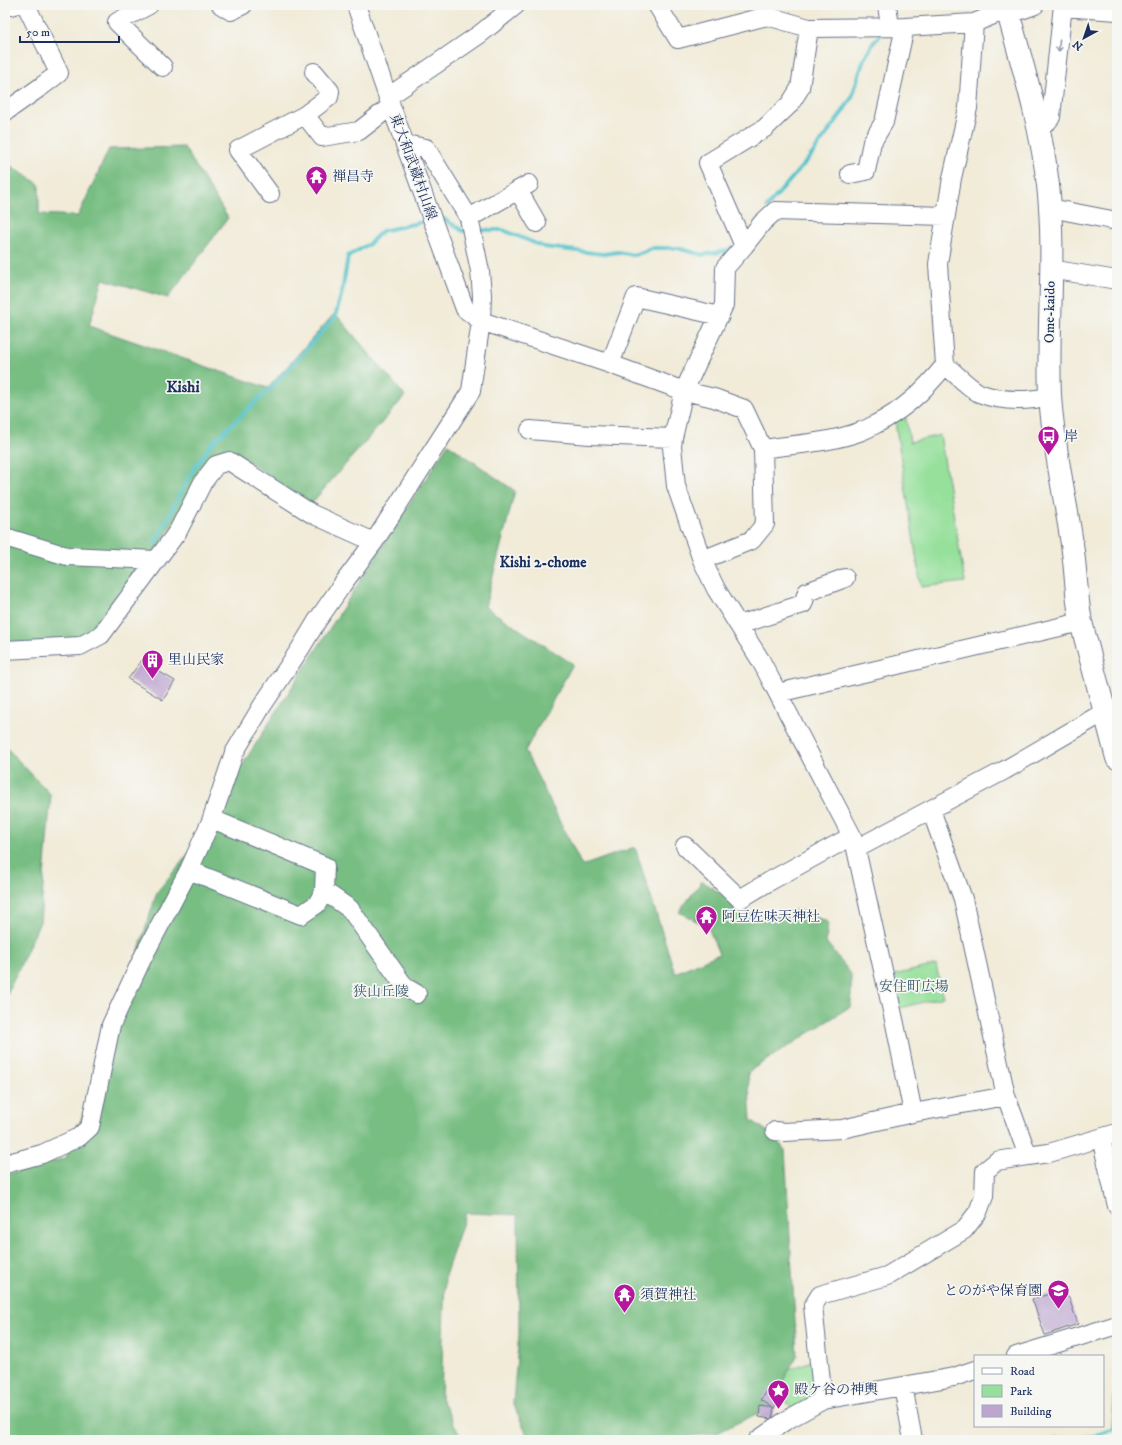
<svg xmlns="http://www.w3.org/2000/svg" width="1122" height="1445" font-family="'IM FELL DW Pica','Noto Serif JP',serif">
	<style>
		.green { fill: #96e09b; stroke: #58887c }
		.forest { fill: #78be83; stroke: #4a7670 }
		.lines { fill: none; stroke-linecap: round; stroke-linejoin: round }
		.stream { stroke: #57c4cc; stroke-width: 4 }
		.building { fill: #bda5d0 }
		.minor-casing { stroke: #667189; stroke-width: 20 }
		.major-casing { stroke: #667189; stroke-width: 24 }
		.minor { stroke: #fff; stroke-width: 18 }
		.major { stroke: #fff; stroke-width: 22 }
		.oneway { stroke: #8d97ae }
		.labels { text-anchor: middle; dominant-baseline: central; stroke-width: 3.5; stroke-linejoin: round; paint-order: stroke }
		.street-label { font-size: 14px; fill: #1b2f5e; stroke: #f6f6f2 }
		.poi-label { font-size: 14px; fill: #1b2f5e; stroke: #f6f6f2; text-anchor: start }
		.park-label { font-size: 14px; fill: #3a5b6d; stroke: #f6f6f2 }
		.neighbourhood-label { font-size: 15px; font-weight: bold; fill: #1b2f5e; stroke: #f6f6f2 }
		.quarter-label { font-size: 16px; font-weight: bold; fill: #1b2f5e; stroke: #f6f6f2 }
	</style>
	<rect width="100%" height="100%" fill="#f6f6f2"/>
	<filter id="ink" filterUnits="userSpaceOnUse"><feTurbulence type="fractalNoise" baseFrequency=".025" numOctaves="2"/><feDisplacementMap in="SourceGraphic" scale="8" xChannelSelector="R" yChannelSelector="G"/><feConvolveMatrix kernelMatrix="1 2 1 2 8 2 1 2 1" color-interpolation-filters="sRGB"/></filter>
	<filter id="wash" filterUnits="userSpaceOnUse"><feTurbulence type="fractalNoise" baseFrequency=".012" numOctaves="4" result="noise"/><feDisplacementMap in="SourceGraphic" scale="16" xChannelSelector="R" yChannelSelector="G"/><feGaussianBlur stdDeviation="0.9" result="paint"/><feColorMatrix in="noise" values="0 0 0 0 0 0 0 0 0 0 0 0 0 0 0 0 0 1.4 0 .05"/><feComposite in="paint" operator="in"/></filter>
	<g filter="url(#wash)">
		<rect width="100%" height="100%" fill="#f1ebd8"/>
		<path class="green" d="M904 408 910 442 940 435 965 582 921 587 894 415Z
			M936 965 943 997 900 1008 894 975Z
			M813 1360 816 1395 791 1409 776 1384 782 1373Z"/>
		<path class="forest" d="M184 147 228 218 168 298 103 279 89 326 268 388 335 313 405 396 310 505 228 447 205 471 147 566 86 636 5 655V162L39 184V214L78 216 109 149Z
			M448 444 515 491 485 607 573 664 525 751 582 866 635 847 675 973 719 954 708 927 679 912 702 881 758 918 797 910 828 922 826 942 851 974V1006L748 1072 751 1120 771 1134 785 1150 797 1356 768 1408 717 1433 657 1440H529L513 1403 519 1334 518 1215 466 1213 445 1276 441 1398 462 1440H5V1175L66 1158 94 1086 122 1004 157 892 204 835 230 784Z
			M5 746 51 795 40 922 5 999Z"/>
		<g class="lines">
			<path class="stream" d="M767 207 810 157 842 113 852 97 864 59 874 42 882 33
				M444 219 463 231H466
				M477 230H503L544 247 603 254 618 252 634 255 654 248H677L703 255 727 251 732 247
				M155 543 189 476 211 444 275 384 335 317 342 292 348 256 369 244 382 231 422 222
				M1052 1440 1095 1436 1113 1428 1117 1383"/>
		</g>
		<g id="blocks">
			<path class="building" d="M141 661 175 681 163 700 128 679Z
				M1060 1291 1069 1298 1078 1324 1045 1335 1032 1299Z
				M769 1388 781 1396 774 1408 761 1400Z
				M760 1406 774 1408 772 1419 759 1417Z"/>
		</g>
	</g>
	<g filter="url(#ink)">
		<use href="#blocks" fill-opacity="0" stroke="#667189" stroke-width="1"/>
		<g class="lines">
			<defs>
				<path id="minor" d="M149 5 117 22 163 67
					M221 5 231 11 243 5
					M356 5 391 106 465 309 481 321 610 364 684 391 714 398 744 409 763 449C795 444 828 443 859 432 865 430 871 427 876 424 904 410 926 389 945 365L938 264 952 178 968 108 974 23
					M657 5 678 39 767 16 809 28 905 27 974 23 996 14 1021 10 1035 5
					M887 5 890 27
					M5 7 15 5
					M1063 7 1117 11
					M809 28 800 88 790 104 765 128 708 163 744 246 725 268 724 305 684 391 673 438 672 447 676 486 702 560 716 589 761 661 852 836 856 849 895 1024 913 1113
					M388 97 480 34 516 5
					M5 112 42 86 59 73 26 5
					M305 115 329 97 330 91 314 72
					M1038 126 1048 121 1051 117 1063 5
					M850 174 866 171 872 142 884 122 905 27
					M518 190 537 223
					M270 194 238 150 305 115 322 137 359 131 391 106
					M1050 208 1117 221
					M469 218 529 184
					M744 246 762 223 775 211 945 216
					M1050 269 1117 280
					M610 364 636 297 720 316
					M945 365C955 373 968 387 979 393 1001 402 1027 401 1050 397
					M530 430 590 435 673 438
					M5 537 67 556 156 560
					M702 560 752 540 765 524 763 449
					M739 625 803 604 807 592 845 578
					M5 650 80 646 101 635 178 531 203 482 216 465 229 461 312 514 374 542
					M778 693 1081 622
					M931 810 963 899 1006 1096 1028 1156 1049 1153 1117 1133
					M685 846 740 899 770 881 852 836
					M856 849 1005 770 1094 718 1117 709
					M189 870 301 915 317 904 324 891 325 866 217 821H211
					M324 891 350 909 405 987 417 994
					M775 1131 784 1132 842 1129 913 1113 1006 1096
					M1101 1138 1117 1206
					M5 1164 42 1154 79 1137 90 1127 111 1025 143 957 189 870 211 821 234 753 262 706 300 649 317 621 342 585 374 542 471 391 481 321 482 295 480 271 469 218 426 148 405 144
					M1016 1356 1117 1325
					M903 1386 913 1440
					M823 1400 813 1306 820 1295 887 1276 964 1230 978 1212 984 1196 985 1171 997 1161 1028 1156
					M758 1440 785 1421 823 1400 954 1377 975 1370"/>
				<path id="major" d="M1006 5C1022 64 1041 124 1048 185 1056 255 1047 326 1050 395 1053 446 1065 495 1072 544 1076 570 1076 596 1081 622L1117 758"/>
			</defs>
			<use href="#minor" class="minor-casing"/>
			<use href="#major" class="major-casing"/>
			<use href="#minor" class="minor"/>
			<use href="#major" class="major"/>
		</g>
		<defs><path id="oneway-shaft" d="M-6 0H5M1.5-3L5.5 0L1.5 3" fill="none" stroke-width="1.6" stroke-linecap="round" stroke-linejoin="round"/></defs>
		<use class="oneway" href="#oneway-shaft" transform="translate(1059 46) rotate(96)"/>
	</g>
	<defs>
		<symbol id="temple-pin" viewBox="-11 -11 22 30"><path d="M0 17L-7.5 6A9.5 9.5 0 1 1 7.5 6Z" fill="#b5179e" stroke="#f6f6f2"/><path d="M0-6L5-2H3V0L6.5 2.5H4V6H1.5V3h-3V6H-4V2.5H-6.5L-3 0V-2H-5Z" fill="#fff"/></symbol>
		<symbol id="bus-pin" viewBox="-11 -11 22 30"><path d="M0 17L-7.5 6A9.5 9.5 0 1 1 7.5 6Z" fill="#b5179e" stroke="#f6f6f2"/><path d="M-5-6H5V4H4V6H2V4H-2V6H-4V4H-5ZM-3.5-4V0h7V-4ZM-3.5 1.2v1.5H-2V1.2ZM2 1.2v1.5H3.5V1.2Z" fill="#fff"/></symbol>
		<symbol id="building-pin" viewBox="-11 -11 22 30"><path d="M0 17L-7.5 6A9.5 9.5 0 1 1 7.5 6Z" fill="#b5179e" stroke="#f6f6f2"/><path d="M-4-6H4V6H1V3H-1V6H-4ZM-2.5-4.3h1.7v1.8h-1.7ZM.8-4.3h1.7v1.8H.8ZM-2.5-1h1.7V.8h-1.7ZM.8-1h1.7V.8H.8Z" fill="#fff"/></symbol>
		<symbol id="school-pin" viewBox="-11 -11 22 30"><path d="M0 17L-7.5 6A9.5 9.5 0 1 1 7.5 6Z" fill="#b5179e" stroke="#f6f6f2"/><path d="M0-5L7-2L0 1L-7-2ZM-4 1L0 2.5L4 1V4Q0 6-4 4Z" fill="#fff"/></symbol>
		<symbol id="sight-pin" viewBox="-11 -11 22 30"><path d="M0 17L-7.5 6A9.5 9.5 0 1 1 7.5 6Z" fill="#b5179e" stroke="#f6f6f2"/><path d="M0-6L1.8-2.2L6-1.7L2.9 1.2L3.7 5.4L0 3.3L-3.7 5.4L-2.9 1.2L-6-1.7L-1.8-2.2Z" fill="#fff"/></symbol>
	</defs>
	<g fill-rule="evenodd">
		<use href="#temple-pin" x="304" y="164" width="25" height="34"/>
		<use href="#bus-pin" x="1036" y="424" width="25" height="34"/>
		<use href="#building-pin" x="140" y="648" width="25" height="34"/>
		<use href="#temple-pin" x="694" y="904" width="25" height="34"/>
		<use href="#school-pin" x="1046" y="1278" width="25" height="34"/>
		<use href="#temple-pin" x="612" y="1282" width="25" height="34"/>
		<use href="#sight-pin" x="766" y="1378" width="25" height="34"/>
	</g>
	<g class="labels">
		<g class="street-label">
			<text transform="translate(413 167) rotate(70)">東大和武蔵村山線</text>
			<text transform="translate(1050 312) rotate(-89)">Ome-kaido</text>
		</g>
		<g class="poi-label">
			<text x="332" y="177">禅昌寺</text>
			<text x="1064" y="437">岸</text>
			<text x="168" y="660">里山民家</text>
			<text x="722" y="917">阿豆佐味天神社</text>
			<text x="1042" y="1291" text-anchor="end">とのがや保育園</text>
			<text x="640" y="1295">須賀神社</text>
			<text x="794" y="1390">殿ケ谷の神輿</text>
		</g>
		<g class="park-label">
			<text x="914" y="987">安住町広場</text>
			<text x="381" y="992">狭山丘陵</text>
		</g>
		<g class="neighbourhood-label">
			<text x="543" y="562">Kishi 2-chome</text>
		</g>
		<g class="quarter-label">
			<text x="183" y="387">Kishi</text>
		</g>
	</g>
	<rect width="1122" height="1445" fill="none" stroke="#f6f6f2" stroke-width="20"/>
	<rect x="974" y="1355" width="130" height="72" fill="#f6f6f2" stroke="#9ea6b7"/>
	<rect x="982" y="1368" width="20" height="6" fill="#ffffff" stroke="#9ea6b7"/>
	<text x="1010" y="1375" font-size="12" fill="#1b2f5e">Road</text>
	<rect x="982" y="1385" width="20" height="12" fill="#96e09b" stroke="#9ea6b7"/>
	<text x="1010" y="1395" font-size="12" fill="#1b2f5e">Park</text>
	<rect x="982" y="1405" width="20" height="12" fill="#bda5d0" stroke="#9ea6b7"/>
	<text x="1010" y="1415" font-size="12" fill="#1b2f5e">Building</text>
	<g transform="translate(1084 38) rotate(220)" stroke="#f6f6f2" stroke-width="3" paint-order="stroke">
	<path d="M0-3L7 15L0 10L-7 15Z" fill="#1b2f5e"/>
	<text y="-6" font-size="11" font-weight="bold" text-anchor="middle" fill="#1b2f5e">N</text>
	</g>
	<path d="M20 36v6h99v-6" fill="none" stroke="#1b2f5e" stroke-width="2"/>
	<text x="26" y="36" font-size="12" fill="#1b2f5e" stroke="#f6f6f2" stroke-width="3" paint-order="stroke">50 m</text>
</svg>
